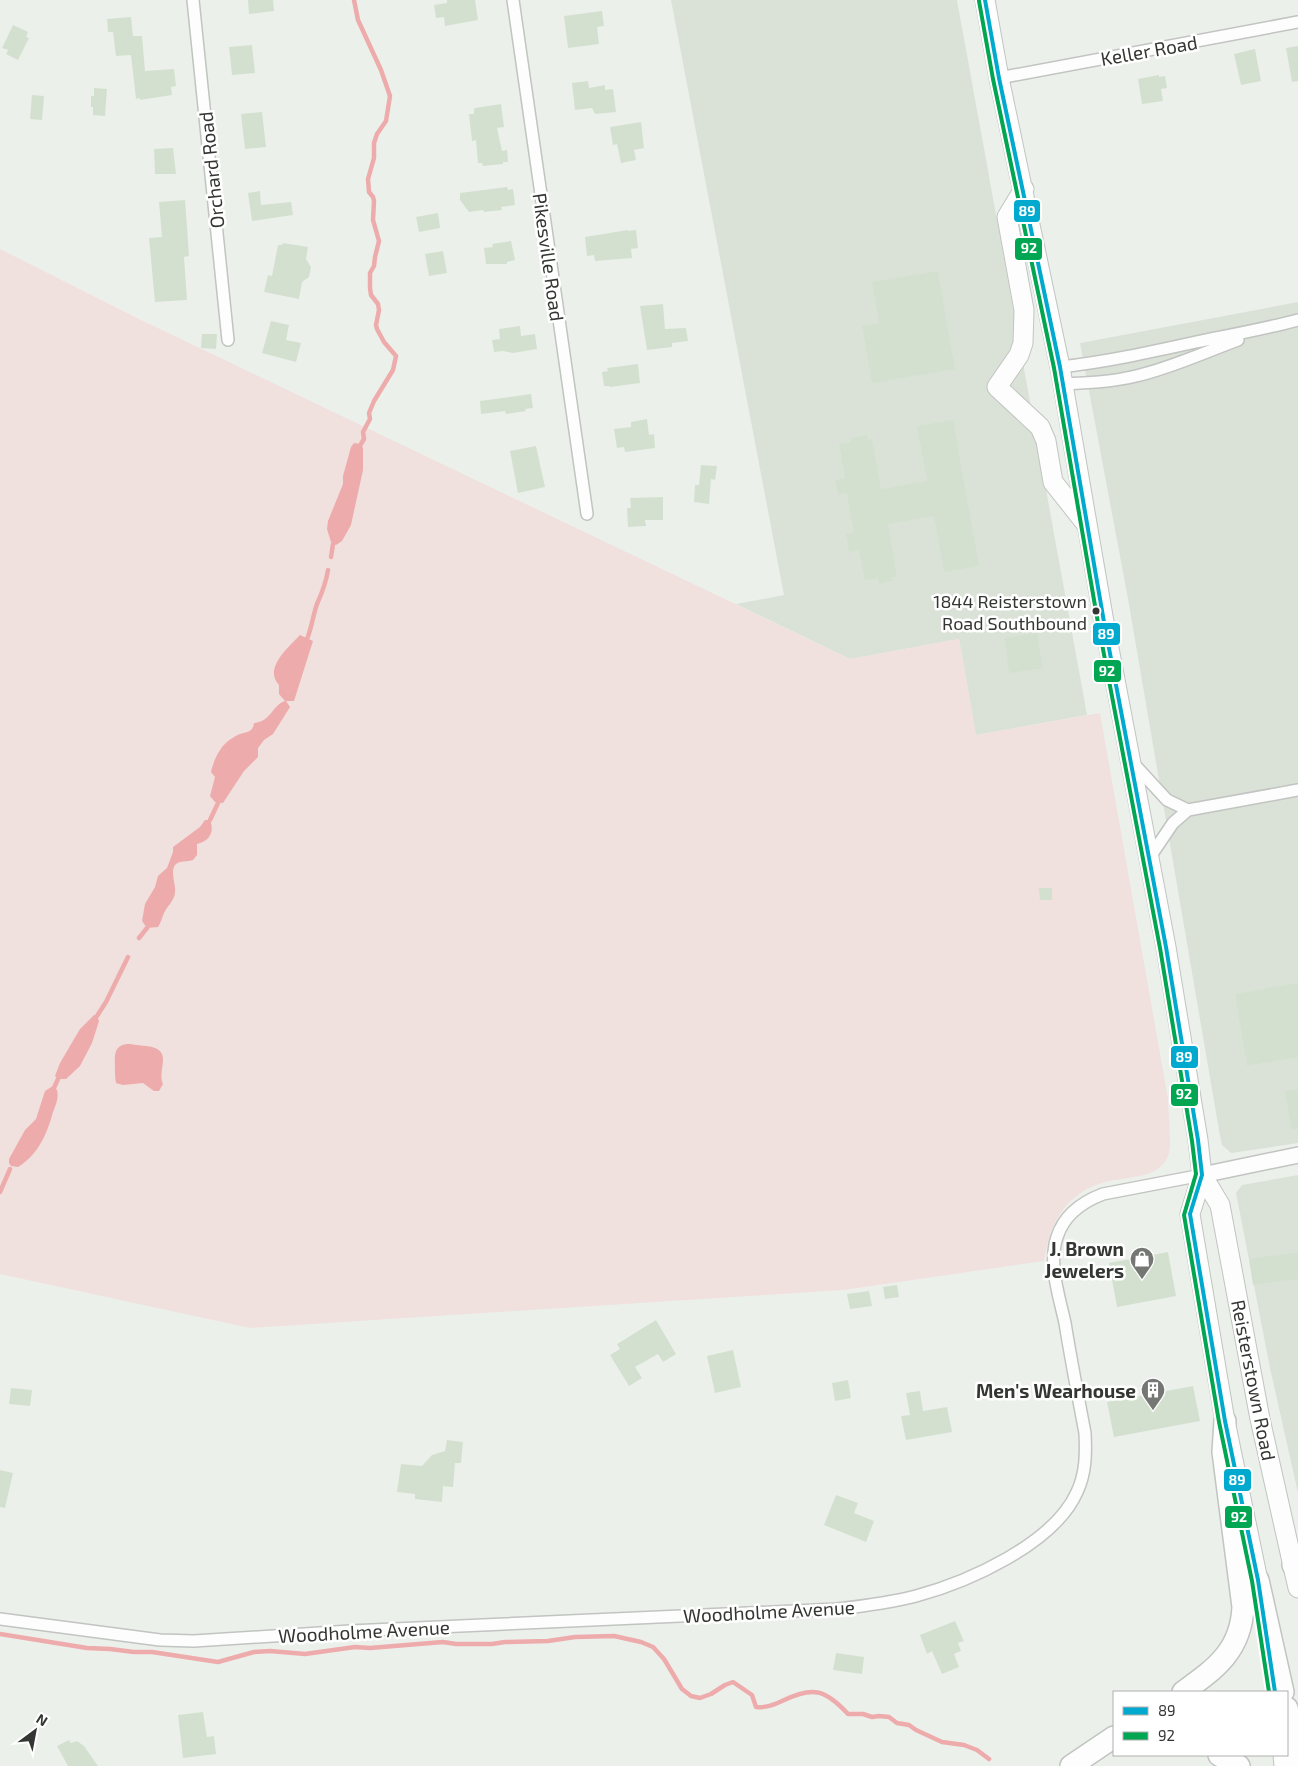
<svg xmlns="http://www.w3.org/2000/svg" width="1298" height="1766" font-family="'Exo 2',sans-serif">
	<style>
		.built { fill: #dae2d8 }
		.green { fill: #f0e0de }
		.water { fill: #eeabac }
		.lines { fill: none; stroke-linecap: round; stroke-linejoin: round }
		.stream { stroke: #eeabac; stroke-width: 4.5 }
		.building { fill: #d3e0cf }
		.minor-casing { stroke: #c1c4c1; stroke-width: 14 }
		.tertiary-casing { stroke: #c1c4c1; stroke-width: 18 }
		.primary-casing { stroke: #c1c4c1; stroke-width: 21 }
		.motorway-casing { stroke: #c1c4c1; stroke-width: 24 }
		.minor { stroke: #fcfdfc; stroke-width: 11 }
		.tertiary { stroke: #fcfdfc; stroke-width: 15 }
		.primary { stroke: #fcfdfc; stroke-width: 19 }
		.motorway { stroke: #fcfdfc; stroke-width: 21 }
		.bus-1-casing { stroke: #fff; stroke-width: 8 }
		.bus-2-casing { stroke: #fff; stroke-width: 8 }
		.bus-1 { stroke: #00a9ce; stroke-width: 4 }
		.bus-2 { stroke: #00a651; stroke-width: 4 }
		.bus-dot { fill: #343633; stroke: #fff; stroke-width: 2 }
		.labels { text-anchor: middle; dominant-baseline: central; stroke-width: 5; stroke-linejoin: round; paint-order: stroke }
		.bus-label { font-size: 18px; fill: #343633; stroke: #fff; text-anchor: end }
		.street-label { font-size: 19px; fill: #343633; stroke: #fff }
		.poi-label { font-size: 19px; font-weight: bold; fill: #343633; stroke: #fff; text-anchor: end }
		.line-badge { stroke: #fff; stroke-width: 2 }
		.badge-label { font-size: 14px; text-anchor: middle; font-weight: bold; fill: #fff }
	</style>
	<rect width="100%" height="100%" fill="#ecf0eb"/>
	<path class="built" d="M671 0H957L1087 715 976 735 959 639 850 659 736 604 784 595Z
		M1298 302V1143L1231 1153 1222 1145 1220 1136 1128 599 1080 343Z
		M1298 1175V1493L1270 1368 1236 1193 1242 1185Z"/>
	<path class="green" d="M0 249 139 319 850 659 959 639 976 735 1100 713 1168 1099C1168 1113 1172 1140 1169 1153 1161 1182 1122 1175 1099 1184 1083 1189 1069 1200 1060 1214 1050 1228 1047 1245 1044 1261L843 1290 250 1328 0 1274Z"/>
	<path class="water" d="M354 443 361 444 363 448V470L351 525 342 541 336 545 331 542 327 529 328 521 343 484V476L351 447Z
		M300 635 313 641 294 701H286L290 707 273 734 264 740 258 748V757L244 771 223 803 215 802 210 796 215 777 211 772C213 763 218 750 226 743 229 740 235 736 240 734 247 732 253 732 254 723 272 721 271 706 285 701L279 694V685C263 668 289 647 300 635Z
		M205 820H210C215 833 209 841 197 844V855L193 860C188 862 179 860 175 865 170 872 176 884 175 892 175 900 167 906 164 913 162 918 161 922 158 927L147 928 142 921 145 904 155 887 158 876 167 868 173 852V847L200 827Z
		M94 1015 97 1016 99 1021 92 1043 80 1066 66 1079H58L55 1076 60 1063 80 1029Z
		M130 1044C138 1046 148 1045 155 1048 171 1054 157 1072 163 1084L159 1091H154L143 1083 123 1085 116 1083C115 1078 115 1075 115 1071 115 1057 112 1044 130 1044Z
		M53 1086 57 1090C59 1098 56 1104 53 1112 47 1134 38 1155 18 1167L11 1166 9 1163V1159L25 1130 36 1119 45 1091Z"/>
	<g class="lines">
		<path class="stream" d="M354 0 358 20 381 70 390 96 386 121 377 134 374 143V158L368 179 369 192 373 197 374 201 373 220 379 241 375 257 374 266 370 273V288L371 295 378 304 379 310 376 325 377 329 384 342 396 356 393 370 374 401 369 413 370 419 363 432 364 439 361 444
			M331 557 333 544
			M307 639C312 627 313 615 317 604 322 593 326 583 328 570
			M210 820 218 803
			M139 938 147 928
			M97 1016 106 1002 128 957
			M53 1090 58 1079
			M0 1192 10 1169
			M0 1634 87 1648 110 1649 134 1652H152L218 1662 254 1652 270 1651 305 1654 355 1647 370 1648 443 1642 456 1644H492L505 1642 548 1641 575 1637 614 1636 641 1642 653 1647 664 1659 682 1689 691 1696 700 1698 711 1694 725 1685 733 1682 752 1695 756 1707C766 1708 773 1705 782 1701 813 1686 825 1689 848 1714H863L872 1717 879 1716 889 1717 897 1723 909 1725 916 1730 942 1742 964 1745 977 1750 989 1759"/>
	</g>
	<path class="building" d="M248 0H273L274 11 249 14Z
		M447 0H475L478 20 445 26 444 17 436 18 434 5 447 3Z
		M602 11 604 26 597 27 599 44 568 48 564 16Z
		M131 17 133 36H142L145 71 174 69 176 86 171 87 172 95 140 100V98L136 99 131 55 116 56 113 32H108L107 19Z
		M13 25 28 32 26 37 29 38 18 60 6 54 8 50 2 48Z
		M252 45 255 73 232 75 229 47Z
		M1298 46V81L1292 82 1286 48Z
		M1255 49 1261 81 1241 85 1234 54Z
		M1159 75V77L1165 76 1167 88 1161 89 1163 101 1142 104 1138 79Z
		M588 81 589 88 605 85V90L613 89 616 112 595 114 592 108 575 110 572 83Z
		M94 88 107 89 105 116 93 115V107H91V96H94Z
		M32 95 44 96 42 120 30 119Z
		M501 104 504 127 497 128 502 151 507 150 508 162H503V164L483 166 482 163H478L476 140 472 141 469 114H474V109L475 108Z
		M262 112 266 147 245 149 241 114Z
		M641 122 644 148 634 150 636 160 621 163 617 144 613 145 610 127Z
		M173 148 176 174H155L154 149Z
		M507 187 508 190 513 189 515 205 501 207 502 210 484 212 483 210 469 212 460 200V193Z
		M260 191 261 205 291 202 293 215 252 221 248 193Z
		M185 200 189 256 184 257 187 300 155 302 149 238 162 237 159 202Z
		M438 213 440 228 419 232 416 217Z
		M628 230V231L636 230 638 248 631 249 632 258 595 261 594 255 587 256 585 237Z
		M511 241 515 260 507 262V264H486L484 248 493 247 492 244Z
		M283 243 308 247 306 259 311 267 309 277 302 282 299 299 264 292 268 275 272 276 278 245H282Z
		M443 251 447 273 429 276 425 254Z
		M938 271 955 369 872 383 862 326 879 323 872 282Z
		M663 304 665 329 686 328 688 341 672 343V347L647 350 640 306Z
		M271 321 289 325 286 340 301 343 296 362 262 353Z
		M520 326 521 336 535 334 537 349 513 353 503 351 494 352 492 340 500 339 499 329Z
		M202 334H217L216 349 201 348Z
		M638 364 640 383 610 387 609 386H604L602 372 608 371 607 368Z
		M531 394 533 408 525 409 526 411 506 414 505 411 481 414 480 401Z
		M647 419 649 435 654 434 655 448 625 452 624 447 617 448 614 429 631 427V422Z
		M953 420 979 566 944 572 934 516 888 524 897 577H892L893 581 879 584 878 578 865 580 859 550 849 552 846 534 854 533 847 493 838 495 835 480 845 478 839 444 851 442V438L867 435 868 440 872 439 881 489 927 481 917 426Z
		M536 446 545 487 518 493 510 451Z
		M701 465 717 466 715 480 711 479 709 504 694 502 695 485H699Z
		M663 497V520H645L646 526 628 527 627 508H631L630 498Z
		M1037 633 1043 668 1009 673 1004 638Z
		M1039 888H1052V900H1040Z
		M1298 983V1057L1247 1066 1235 994Z
		M1298 1089V1129H1291L1285 1091Z
		M1168 1252 1176 1296 1117 1307 1109 1263Z
		M1298 1252V1279L1253 1285 1249 1259Z
		M897 1285 899 1297 885 1299 883 1287Z
		M869 1291 872 1306 850 1309 847 1294Z
		M656 1320 676 1354 663 1362 658 1354 635 1367 642 1378 629 1386 610 1355 620 1349 617 1344Z
		M733 1350 741 1387 715 1393 707 1356Z
		M848 1380 851 1398 835 1401 832 1383Z
		M1193 1386 1200 1421 1114 1437 1107 1402Z
		M11 1388 32 1390 30 1406 9 1404Z
		M920 1391 923 1411 947 1407 952 1432 906 1440 901 1416 910 1415 906 1393Z
		M447 1440 463 1442 461 1463H455L453 1487 443 1486 442 1502 415 1499V1494L397 1492 401 1464 422 1466 432 1455 445 1451Z
		M0 1470 13 1473 5 1508 0 1507Z
		M836 1495 858 1503 854 1513 874 1521 866 1542 824 1525Z
		M955 1621 964 1641 958 1643 961 1651 954 1654 959 1667 942 1674 932 1651 927 1654 920 1635Z
		M836 1653 864 1657 862 1674 833 1670Z
		M203 1712 207 1737 214 1736 216 1754 183 1758 178 1715Z
		M69 1740 71 1743 77 1741 84 1746 98 1766H68L57 1746Z"/>
	<g class="lines">
		<defs>
			<path id="minor" d="M193 0 228 340
				M513 0 587 514
				M999 78 1298 22
				M1060 367C1106 362 1151 352 1196 342 1230 335 1264 329 1298 320
				M1062 384C1087 383 1111 382 1136 376 1171 368 1205 352 1238 340
				M1133 763 1167 800 1188 810
				M1150 857 1173 823 1188 810 1298 790
				M0 1619 160 1640 194 1641 350 1631 837 1609C864 1606 890 1603 916 1596 968 1582 1054 1544 1077 1492 1086 1473 1086 1453 1085 1433 1078 1396 1071 1360 1065 1323 1059 1295 1048 1265 1057 1237 1064 1215 1082 1202 1103 1194L1202 1175"/>
			<path id="tertiary" d="M1202 1175 1298 1155"/>
			<path id="primary" d="M985 0 999 78 1060 367 1104 622 1166 947 1198 1140 1202 1175 1190 1214 1225 1421 1261 1595
				M1024 189 1007 217 1024 310 1023 343 1019 355 997 387 1040 427 1046 441 1053 482 1087 525
				M1202 1175 1220 1205 1260 1419 1298 1588
				M1283 1755 1284 1766"/>
			<path id="motorway" d="M1293 1565 1298 1574
				M1258 1580 1283 1692
				M1183 1692C1215 1669 1241 1651 1243 1607L1223 1452 1225 1421
				M1287 1708 1298 1757
				M1219 1755 1239 1766
				M1071 1766 1114 1737"/>
		</defs>
		<use href="#minor" class="minor-casing"/>
		<use href="#tertiary" class="tertiary-casing"/>
		<use href="#primary" class="primary-casing"/>
		<use href="#motorway" class="motorway-casing"/>
		<use href="#minor" class="minor"/>
		<use href="#tertiary" class="tertiary"/>
		<use href="#primary" class="primary"/>
		<use href="#motorway" class="motorway"/>
		<defs>
			<path id="bus-1" d="M985 0 999 78 1060 367 1104 622 1166 947 1198 1140 1202 1175 1190 1214 1225 1421 1258 1580 1275 1692"/>
			<path id="bus-2" d="M979 1 993 79 1054 368 1098 623 1160 948 1192 1141 1196 1174 1184 1215 1219 1422 1252 1581 1269 1692"/>
		</defs>
		<use href="#bus-1" class="bus-1-casing"/>
		<use href="#bus-2" class="bus-2-casing"/>
		<use href="#bus-1" class="bus-1"/>
		<use href="#bus-2" class="bus-2"/>
	</g>
	<defs>
		<symbol id="shop-pin" viewBox="-11 -11 22 30"><path d="M0 17L-7.5 6A9.5 9.5 0 1 1 7.5 6Z" fill="#747773" stroke="#fff"/><path d="M-5-2.5h2.3a2.7 3.5 0 0 1 5.4 0H5L5.5 6h-11ZM-1.5-2.5h3a1.5 2.3 0 0 0-3 0Z" fill="#fff"/></symbol>
		<symbol id="building-pin" viewBox="-11 -11 22 30"><path d="M0 17L-7.5 6A9.5 9.5 0 1 1 7.5 6Z" fill="#747773" stroke="#fff"/><path d="M-4-6H4V6H1V3H-1V6H-4ZM-2.5-4.3h1.7v1.8h-1.7ZM.8-4.3h1.7v1.8H.8ZM-2.5-1h1.7V.8h-1.7ZM.8-1h1.7V.8H.8Z" fill="#fff"/></symbol>
	</defs>
	<g fill-rule="evenodd">
		<use href="#shop-pin" x="1128" y="1245" width="28" height="38"/>
		<use href="#building-pin" x="1139" y="1376" width="28" height="38"/>
	</g>
	<circle class="bus-dot" cx="1096" cy="611" r="4.5"/>
	<g class="labels">
		<g class="bus-label">
			<text x="1087" y="601">1844 Reisterstown<tspan x="1087" dy="22">Road Southbound</tspan></text>
		</g>
		<g class="street-label">
			<text transform="translate(1149 50) rotate(-10)">Keller Road</text>
			<text transform="translate(211 170) rotate(-96)">Orchard Road</text>
			<text transform="translate(549 257) rotate(82)">Pikesville Road</text>
			<text transform="translate(1254 1380) rotate(79)">Reisterstown Road</text>
			<text transform="translate(769 1611) rotate(-3)">Woodholme Avenue</text>
			<text transform="translate(364 1631) rotate(-3)">Woodholme Avenue</text>
		</g>
		<g class="poi-label">
			<text x="1124" y="1248">J. Brown<tspan x="1124" dy="22">Jewelers</tspan></text>
			<text x="1136" y="1390">Men's Wearhouse</text>
		</g>
	</g>
	<g class="line-badge">
		<rect x="1013" y="199" width="28" height="24" rx="5" fill="#00a9ce"/>
		<rect x="1014" y="237" width="29" height="24" rx="5" fill="#00a651"/>
		<rect x="1092" y="622" width="29" height="24" rx="5" fill="#00a9ce"/>
		<rect x="1093" y="659" width="29" height="24" rx="5" fill="#00a651"/>
		<rect x="1170" y="1045" width="29" height="24" rx="5" fill="#00a9ce"/>
		<rect x="1170" y="1083" width="29" height="24" rx="5" fill="#00a651"/>
		<rect x="1223" y="1468" width="29" height="24" rx="5" fill="#00a9ce"/>
		<rect x="1224" y="1505" width="29" height="24" rx="5" fill="#00a651"/>
	</g>
	<g class="badge-label">
		<text x="1027" y="216">89</text>
		<text x="1029" y="253">92</text>
		<text x="1106" y="639">89</text>
		<text x="1107" y="676">92</text>
		<text x="1184" y="1062">89</text>
		<text x="1184" y="1099">92</text>
		<text x="1237" y="1485">89</text>
		<text x="1239" y="1522">92</text>
	</g>
	<rect x="1113" y="1691" width="175" height="65" fill="#ffffff" stroke="#aeafad"/>
	<rect x="1123" y="1707" width="25" height="8" fill="#00a9ce" stroke="#aeafad"/>
	<text x="1158" y="1716" font-size="15" fill="#343633">89</text>
	<rect x="1123" y="1732" width="25" height="8" fill="#00a651" stroke="#aeafad"/>
	<text x="1158" y="1741" font-size="15" fill="#343633">92</text>
	<g transform="translate(35 1731) rotate(32)" stroke="#ffffff" stroke-width="4" paint-order="stroke">
	<path d="M0-4L9 19L0 12L-9 19Z" fill="#343633"/>
	<text y="-8" font-size="14" font-weight="bold" text-anchor="middle" fill="#343633">N</text>
	</g>
</svg>
